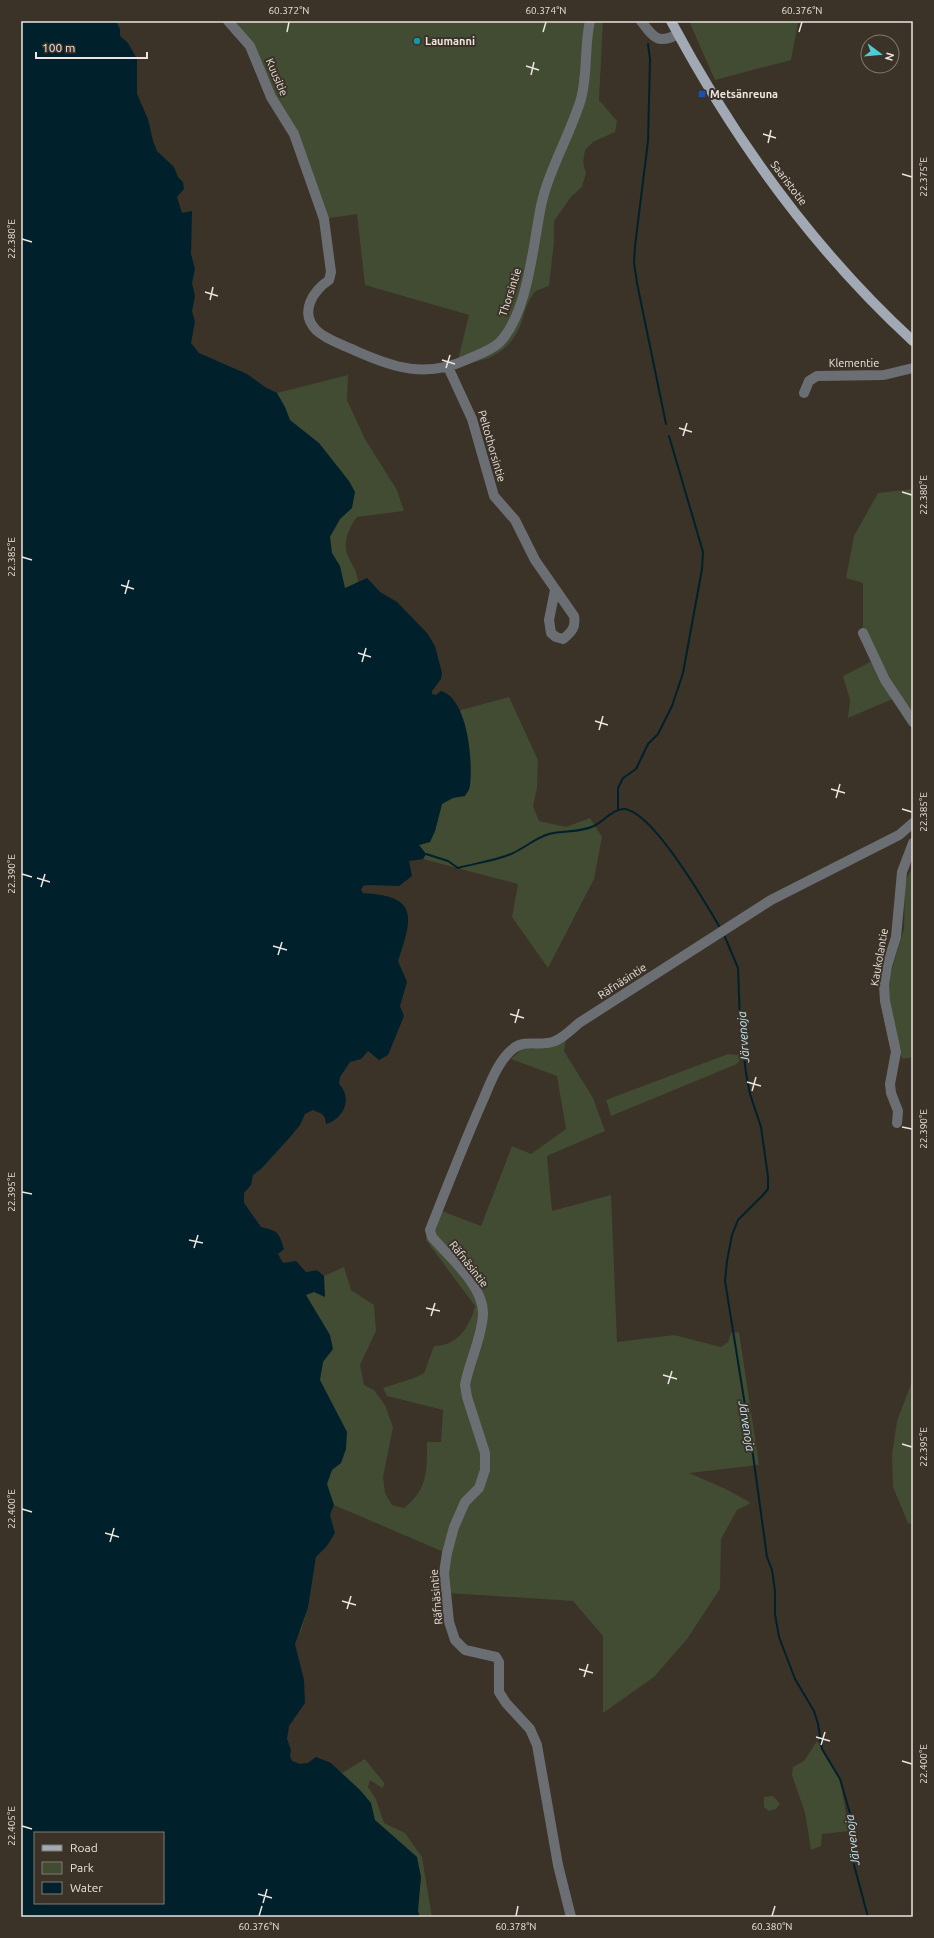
<svg xmlns="http://www.w3.org/2000/svg" width="934" height="1938" font-family="Ubuntu,sans-serif">
	<style>
		.green { fill: #414c32 }
		.water { fill: #00212c; fill-rule: evenodd }
		.lines { fill: none; stroke-linecap: round; stroke-linejoin: round }
		.stream { stroke: #00212c; stroke-width: 2 }
		.minor { stroke: #6b6f74; stroke-width: 10 }
		.major { stroke: #a0a9b4; stroke-width: 10 }
		.ticks { fill: none; stroke: #ebe5df; stroke-width: 1.5 }
		.culture-dot { fill: #0f9aa8; stroke: #3b3228; stroke-width: 1.5 }
		.transit-dot { fill: #1a4fb4; stroke: #3b3228; stroke-width: 1.5 }
		.labels { text-anchor: middle; dominant-baseline: central; stroke-width: 4; stroke-linejoin: round; paint-order: stroke }
		.poi-label { font-size: 11px; font-weight: bold; fill: #ebe5df; stroke: #3b3228; text-anchor: start }
		.street-label { font-size: 11px; fill: #ebe5df; stroke: #3b3228 }
		.water-label { font-size: 12px; font-style: italic; fill: #c4ecfb; stroke: #3b3228 }
		.neatline { fill: none; stroke: #ebe5df; stroke-width: 1.5 }
		.ticks-label { font-size: 10px; text-anchor: middle; fill: #ebe5df }
	</style>
	<rect width="100%" height="100%" fill="#3b3228"/>
	<path class="green" d="M228 21H603L599 100 617 121 615 132 593 142 585 150 583 162 586 173 582 187 571 197 554 221V242L549 286C545 288 538 289 535 292 528 299 525 312 522 321 512 351 488 363 457 364L469 315 365 285 357 214 324 219 294 134 257 61Z
		M689 21H805L798 23 791 60 715 80Z
		M348 375 347 400 365 439 397 490 404 511 357 517C349 528 342 542 348 556 353 568 356 567 358 582L331 601 249 405 277 393Z
		M913 489V712L908 714 895 698 848 718 850 700 843 676 876 659 863 633V583L846 578 854 536 878 493Z
		M509 697 538 760 537 788 533 806 539 821 566 827 590 818 602 837 594 879 548 968 512 917 518 884 423 859 426 854 419 845 430 842 435 831 442 804 452 724 461 710Z
		M913 865V1057L902 1059 890 1016 888 992 891 972 904 929 905 883Z
		M566 1040 564 1051 593 1098 605 1131 547 1156 552 1211 611 1195 617 1342 674 1335 721 1347 728 1342 731 1333 739 1332 759 1465 689 1473 726 1489 751 1503 737 1510 721 1539 720 1589 687 1639 654 1677 603 1713V1636L573 1601 447 1593 446 1553 334 1505 330 1515 335 1533 327 1546 316 1557 308 1608 300 1634V1267L306 1272 317 1270 324 1276 344 1267 351 1290 374 1305 376 1331 360 1365 364 1385 374 1390 385 1405 393 1427 383 1477 385 1493 392 1505 404 1508C428 1489 427 1471 427 1442H441L443 1410 387 1396 383 1388 414 1378 424 1373 434 1346C457 1346 470 1327 475 1306L426 1240 428 1221 434 1208 481 1226 512 1146 531 1154 566 1129 557 1076 511 1059 523 1048Z
		M728 1054 739 1055 741 1059 737 1064 611 1116 606 1100Z
		M913 1379V1524L908 1523 893 1487 892 1455 897 1421Z
		M817 1741 840 1779 849 1831 822 1834 821 1846 811 1850 805 1813 792 1775 793 1767 804 1761Z
		M365 1759 385 1784 382 1788 370 1780 368 1787 376 1799 384 1823 405 1833 422 1857 432 1917H361L331 1763 342 1773Z
		M773 1796 780 1804 776 1809 769 1811 764 1807V1797Z"/>
	<path class="water" d="M21 21H116L120 29V36L128 43 137 59V94L148 119 153 141 157 151 174 167 178 177 183 182 184 189 177 197 182 213 192 211 191 254 195 269 192 283 195 296 192 311 195 322 191 343 199 353 247 374 265 387 277 393 285 407 290 420 319 443 349 481 355 492 352 508 340 519 330 537 332 553 340 566 345 588 367 578 380 592 397 602 427 633 435 646 442 673 441 679 432 691V694L436 695 441 691C468 699 473 761 470 785 470 789 467 793 465 796L453 798 442 804 435 831 430 842 419 845 426 854 423 859 409 861 412 876 399 886 368 885 363 886 361 890 363 893C420 896 412 918 398 961L407 982 400 1006 404 1016 388 1055 379 1060 368 1051 361 1059 350 1062 340 1077 339 1084C353 1098 344 1119 326 1124L325 1118 322 1114 313 1110 305 1114 300 1125 291 1136 262 1168 253 1175 251 1185 244 1193V1203L261 1227C278 1231 279 1232 284 1249L278 1254 283 1263 296 1261 306 1272 317 1270 324 1276 325 1297 314 1292 306 1295 330 1335 333 1349 323 1362 320 1380 347 1432 346 1449 341 1463 332 1470 327 1484 334 1505 330 1515 335 1533 327 1546 316 1557 308 1608 295 1644 304 1680 305 1703 289 1726 287 1739 291 1750 290 1756 292 1761 300 1764 308 1763 316 1757 331 1763 360 1790 371 1803 375 1820 417 1857 421 1877 418 1911 420 1917H21ZM35 1833H163V1903H35Z"/>
	<g class="lines">
		<path class="stream" d="M648 44 650 59 648 141 635 246 634 263 637 283 666 424
			M618 809V788L623 778 636 769 648 744 658 734 672 706 683 673 702 569 703 552 669 436
			M426 854 448 861 458 868C475 863 495 861 511 854 525 848 535 838 549 834 564 830 579 833 594 826 604 821 614 808 625 809 653 813 705 902 719 926
			M725 937 738 968 740 1022 746 1073 750 1094 761 1127 768 1177V1189L763 1195 738 1220 732 1235 727 1261 725 1281 753 1455 767 1557 772 1570 775 1591V1614L779 1637 795 1679 814 1711 818 1724 822 1749 840 1779 851 1817 854 1865 868 1917"/>
		<path class="minor" d="M228 21 250 46 271 97 294 134 324 219 331 272 329 280C313 291 299 312 316 330 326 340 344 345 356 351 394 368 426 378 466 360 477 355 490 351 499 343 528 314 533 245 541 206 549 169 570 135 581 99 588 73 584 47 590 21
			M641 21C653 37 658 45 678 34
			M448 367 472 419 494 496 515 520 535 560 574 616C576 627 572 632 563 639L556 637 551 633 549 620 555 590
			M804 393 809 381 817 376 884 375 913 368
			M863 633 885 680 913 722
			M897 1123 898 1111 891 1093 890 1084 896 1052 885 1001 884 985 887 966 896 937 902 872 913 843
			M571 1917 558 1865 537 1745 530 1729 506 1703 499 1692V1662L496 1657 465 1650 455 1640 449 1622 444 1573 447 1553 454 1527 465 1502 479 1488 485 1470V1453L467 1397 465 1385C469 1362 482 1338 483 1314 484 1286 449 1257 432 1237L430 1230C447 1187 464 1143 483 1100 490 1084 498 1060 514 1048 526 1039 541 1047 555 1041 563 1038 572 1029 579 1023L771 900 899 835 913 823"/>
		<path class="major" d="M671 21C734 139 814 250 913 341"/>
	</g>
	<path class="ticks" d="M287 32 289 22M543 32 546 22M799 32 802 22M526 66 539 70M531 75 534 62M763 134 776 138M768 143 771 130M902 174 912 177M22 239 32 242M205 292 218 296M210 300 213 287M442 360 455 364M446 368 450 355M679 428 692 432M683 436 687 423M902 492 912 495M22 557 32 560M121 585 134 589M125 594 129 580M358 653 371 657M362 662 366 648M595 721 608 725M599 730 603 716M831 789 845 793M836 798 840 784M902 809 912 812M22 874 32 877M37 878 50 882M41 887 45 874M273 946 287 950M278 955 282 942M510 1014 524 1018M515 1023 519 1009M747 1082 761 1086M752 1091 756 1077M902 1127 912 1129M22 1192 32 1194M189 1240 203 1243M194 1248 198 1235M426 1308 440 1311M431 1316 435 1303M663 1375 677 1379M668 1384 672 1371M902 1444 912 1447M22 1509 32 1512M105 1533 119 1537M110 1542 114 1528M342 1601 356 1605M347 1609 351 1596M579 1669 593 1673M584 1677 588 1664M816 1737 830 1741M821 1745 825 1732M902 1761 912 1764M22 1826 32 1829M258 1894 272 1898M263 1903 267 1889M259 1916 262 1906M516 1916 518 1906M772 1916 775 1906"/>
	<circle class="culture-dot" cx="417" cy="41" r="4"/>
	<rect class="transit-dot" x="698" y="90" width="8" height="8" rx="2"/>
	<g class="labels">
		<g class="poi-label">
			<text x="425" y="41">Laumanni</text>
			<text x="710" y="94">Metsänreuna</text>
		</g>
		<g class="street-label">
			<text transform="translate(277 77) rotate(67)">Kuusitie</text>
			<text transform="translate(789 183) rotate(53)">Saaristotie</text>
			<text transform="translate(510 292) rotate(-72)">Thorsintie</text>
			<text x="854" y="363">Klementie</text>
			<text transform="translate(492 446) rotate(74)">Peltothorsintie</text>
			<text transform="translate(879 957) rotate(-80)">Kaukolantie</text>
			<text transform="translate(622 981) rotate(-33)">Räfnäsintie</text>
			<text transform="translate(469 1264) rotate(52)">Räfnäsintie</text>
			<text transform="translate(436 1597) rotate(-95)">Räfnäsintie</text>
		</g>
		<g class="water-label">
			<text transform="translate(743 1037) rotate(-94)">Järvenoja</text>
			<text transform="translate(747 1426) rotate(81)">Järvenoja</text>
			<text transform="translate(852 1840) rotate(-97)">Järvenoja</text>
		</g>
	</g>
	<rect width="934" height="1938" fill="none" stroke="#3b3228" stroke-width="44"/>
	<rect x="34" y="1832" width="130" height="72" fill="#3b3228" stroke="#817a71"/>
	<rect x="42" y="1845" width="20" height="6" fill="#a0a9b4" stroke="#817a71"/>
	<text x="70" y="1852" font-size="12" fill="#ebe5df">Road</text>
	<rect x="42" y="1862" width="20" height="12" fill="#414c32" stroke="#817a71"/>
	<text x="70" y="1872" font-size="12" fill="#ebe5df">Park</text>
	<rect x="42" y="1882" width="20" height="12" fill="#00212c" stroke="#817a71"/>
	<text x="70" y="1892" font-size="12" fill="#ebe5df">Water</text>
	<g transform="translate(880 54) rotate(106)"><circle r="19" fill="#3b3228" stroke="#817a71"/>
	<path d="M0-3L7 15L0 10L-7 15Z" fill="#52cbd7"/>
	<text y="-6" font-size="11" font-weight="bold" text-anchor="middle" fill="#ebe5df">N</text>
	</g>
	<path d="M36 52v6h111v-6" fill="none" stroke="#ebe5df" stroke-width="2"/>
	<text x="42" y="52" font-size="12" fill="#ebe5df" stroke="#3b3228" stroke-width="3" paint-order="stroke">100 m</text>
	<rect x="22" y="22" width="890" height="1894" class="neatline"/>
	<g class="ticks-label">
		<text x="289" y="14">60.372°N</text>
		<text x="546" y="14">60.374°N</text>
		<text x="802" y="14">60.376°N</text>
		<text transform="translate(923 177) rotate(-90)" y="4">22.375°E</text>
		<text transform="translate(11 239) rotate(-90)" y="4">22.380°E</text>
		<text transform="translate(923 495) rotate(-90)" y="4">22.380°E</text>
		<text transform="translate(11 557) rotate(-90)" y="4">22.385°E</text>
		<text transform="translate(923 812) rotate(-90)" y="4">22.385°E</text>
		<text transform="translate(11 874) rotate(-90)" y="4">22.390°E</text>
		<text transform="translate(923 1129) rotate(-90)" y="4">22.390°E</text>
		<text transform="translate(11 1192) rotate(-90)" y="4">22.395°E</text>
		<text transform="translate(923 1447) rotate(-90)" y="4">22.395°E</text>
		<text transform="translate(11 1509) rotate(-90)" y="4">22.400°E</text>
		<text transform="translate(923 1764) rotate(-90)" y="4">22.400°E</text>
		<text transform="translate(11 1826) rotate(-90)" y="4">22.405°E</text>
		<text x="259" y="1930">60.376°N</text>
		<text x="516" y="1930">60.378°N</text>
		<text x="772" y="1930">60.380°N</text>
	</g>
</svg>
